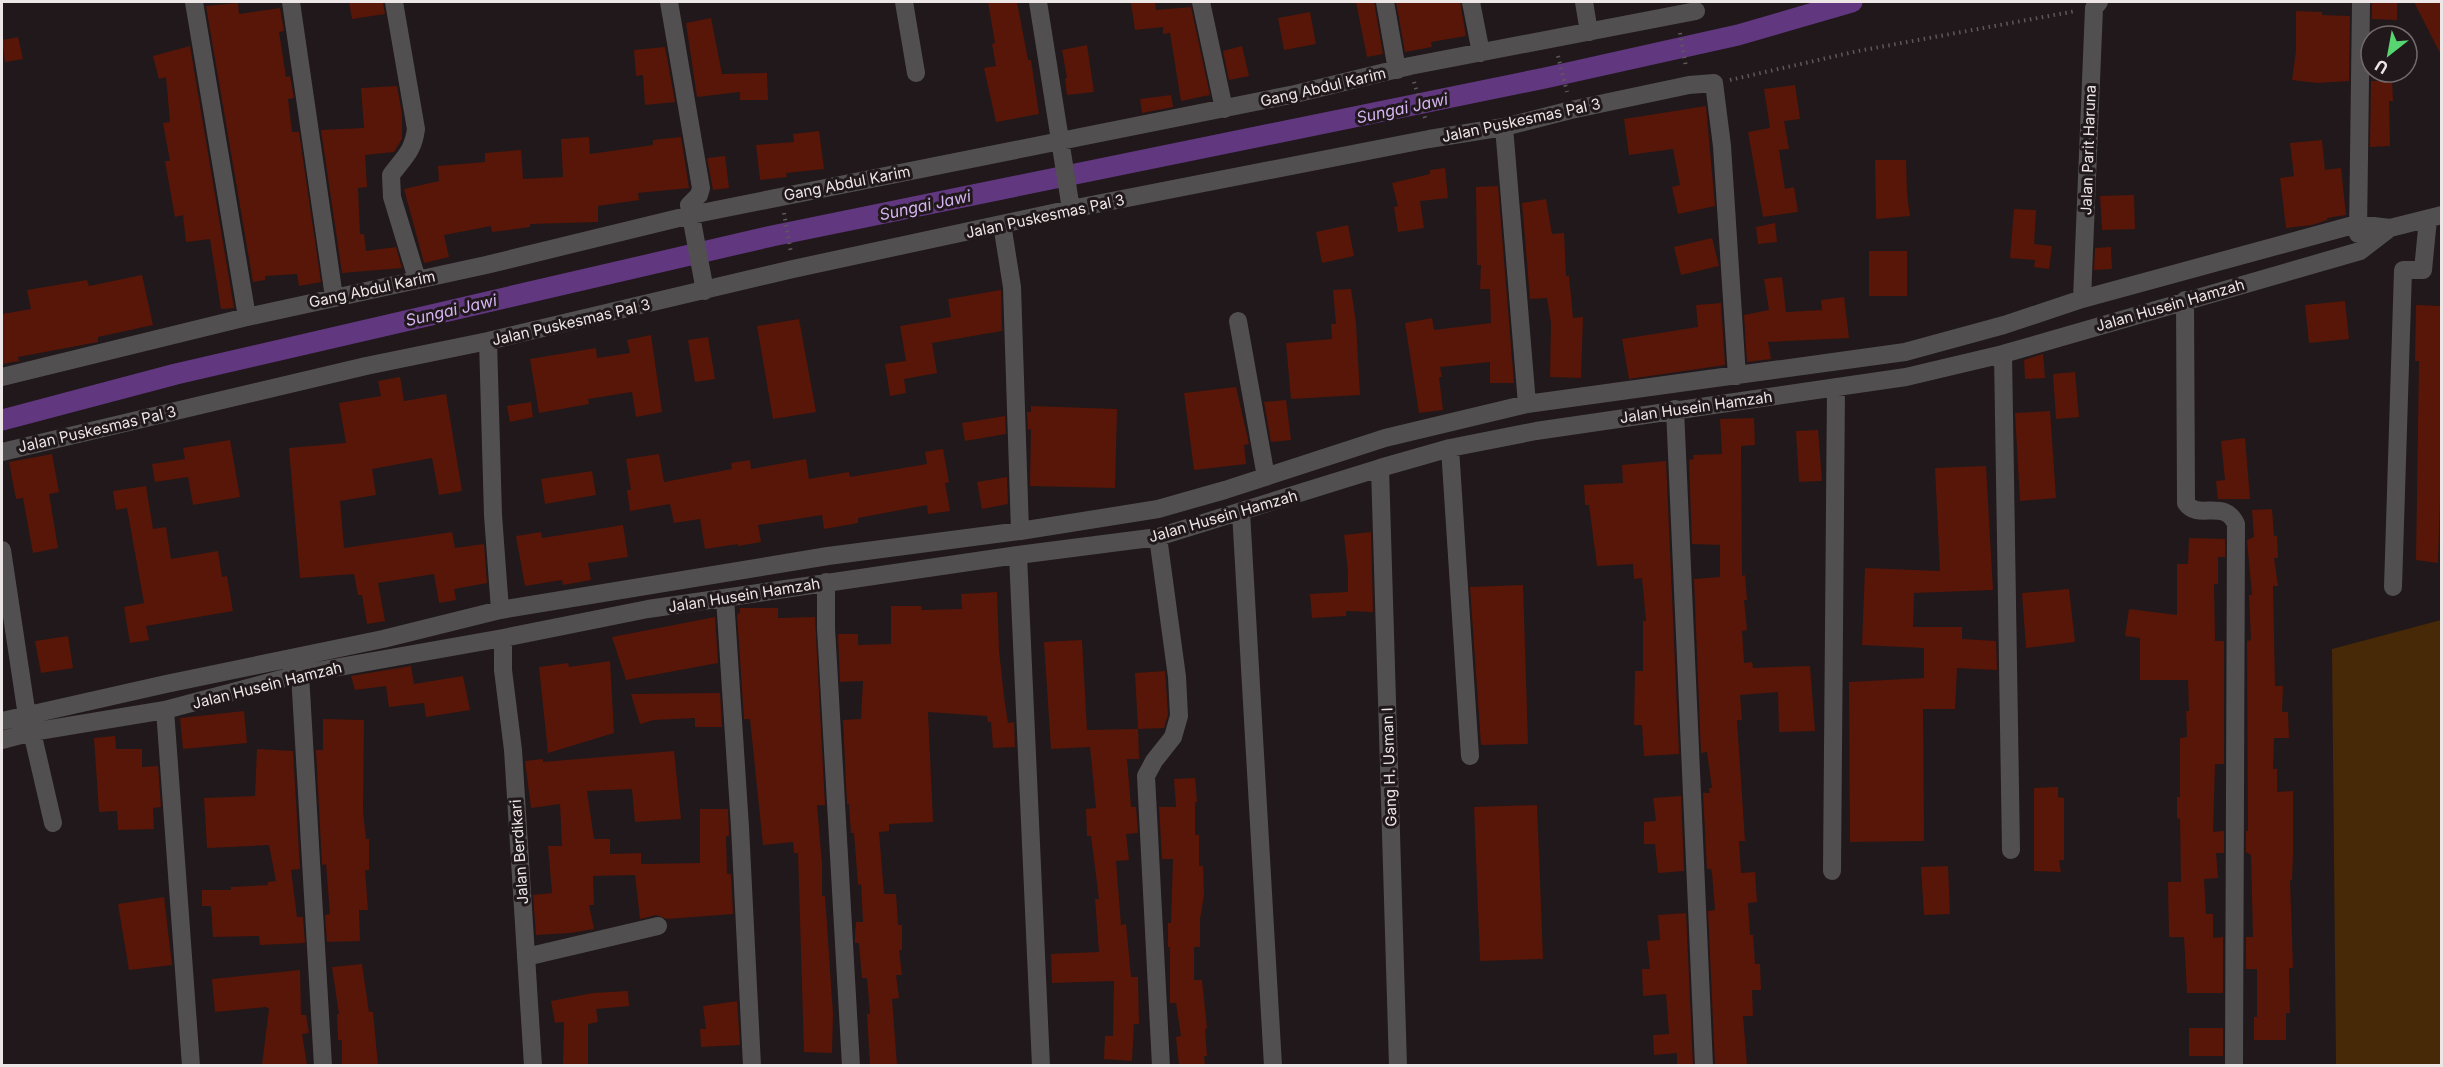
<svg xmlns="http://www.w3.org/2000/svg" width="2443" height="1067" font-family="Inter,sans-serif">
	<style>
		.green { fill: #472807 }
		.lines { fill: none; stroke-linecap: round; stroke-linejoin: round }
		.canal { stroke: #613780; stroke-width: 21 }
		.building { fill: #571608 }
		.path { stroke: #5f585a; stroke-width: 4; stroke-dasharray: 1.5 4.5; stroke-linecap: butt }
		.minor { stroke: #524f51; stroke-width: 18 }
		.labels { text-anchor: middle; dominant-baseline: central; stroke-width: 6; stroke-linejoin: round; paint-order: stroke }
		.street-label { font-size: 15px; fill: #ece6e7; stroke: #20181a }
		.water-label { font-size: 16px; font-style: italic; fill: #d4b4f1; stroke: #20181a }
	</style>
	<rect width="100%" height="100%" fill="#20181a"/>
	<path class="green" d="M2441 620V1065H2336L2332 649Z"/>
	<g class="lines">
		<path class="canal" d="M2 420 176 374 772 236 1545 78 1738 35 1852 2"/>
	</g>
	<path class="building" d="M349 2H383L385 14 352 19Z
		M988 2H1017L1028 60H1031L1039 114 996 122 984 68 996 66 992 44 995 43Z
		M1155 2 1156 10 1191 7 1210 95 1181 101 1170 33 1163 34V27L1135 30 1131 3Z
		M1356 2H1374L1383 54 1367 57Z
		M1396 2H1460L1466 36 1431 42 1432 47 1405 52Z
		M2372 2H2397V20L2372 19Z
		M2414 2H2442V57Z
		M238 3 239 14 280 8 284 31 279 32 286 77 290 76 294 98 288 99 292 132H299L321 282 299 286 297 274 265 276V280L253 282 206 6Z
		M2296 11 2322 12V15L2350 16 2349 81 2317 83 2292 80 2296 51Z
		M1310 12 1316 44 1284 50 1278 18Z
		M711 18 722 74 767 73 768 100H740V92L697 97 686 23Z
		M18 37 23 59 5 62 2 40Z
		M1087 45 1094 92 1067 95 1065 78H1067L1062 50Z
		M190 46 234 308 221 309 210 239 186 242 183 215 175 217 165 161H170L163 123 170 122 166 77 159 79 153 56Z
		M1242 46 1249 76 1229 80 1223 51Z
		M665 47 675 102 645 105 643 75 636 76 634 50Z
		M2371 81H2392L2393 101H2389L2390 146 2370 147Z
		M1795 85 1800 119 1784 121 1789 149 1779 150 1785 189 1794 187 1798 212 1763 217 1748 132 1770 128 1764 89Z
		M397 86 402 114V139L394 152 365 155 367 187 358 188 360 234H364L366 251 396 247 402 268 342 273 321 130 364 128 361 88Z
		M1171 95 1173 107 1142 113 1140 99Z
		M1706 106 1715 206 1678 214 1672 187 1680 185 1673 149 1629 155 1624 119Z
		M819 131 824 169 786 173 787 177 760 180 756 145 794 142 793 134Z
		M589 137 590 154 653 145V140L681 137 689 188 638 193 639 200 598 206V222L530 224V227L492 232 491 226 444 235 449 257 424 263 404 189 439 181 438 166 485 162V153L521 150 523 179 563 177 561 139Z
		M2322 140 2325 170 2341 168 2346 215 2327 218V220L2312 225 2286 228 2280 178 2294 176 2290 143Z
		M725 156 729 188 713 190 707 158Z
		M1875 160H1906L1907 194 1910 216 1876 219Z
		M1445 168 1448 198 1420 201 1424 228 1398 232 1394 207 1398 206 1392 183 1430 174V170Z
		M1498 186 1514 383H1490V362L1440 367 1442 377H1439L1443 410 1419 413 1405 323 1432 318 1434 330 1491 323 1490 289H1480L1481 265H1477L1476 187Z
		M2134 195 2135 229 2102 230 2100 196Z
		M1546 199 1552 234 1564 233 1566 276H1569L1573 318 1583 317 1581 378 1550 377 1551 323 1547 298 1530 299 1522 203Z
		M2014 209 2036 210 2034 244 2052 246 2049 269 2034 267 2035 260 2010 258Z
		M1775 223 1777 242 1758 244 1756 227Z
		M1348 225 1354 256 1322 263 1316 232Z
		M1712 238 1719 266 1681 275 1674 247Z
		M2111 247 2112 269 2094 270 2095 248Z
		M1869 251H1907V296H1869Z
		M142 275 153 325 98 337V342L18 357 19 361 2 364V314L31 309 27 290 87 280 89 286Z
		M1782 277 1786 312 1822 310 1821 300 1844 297 1849 338 1768 342 1771 359 1747 362 1744 315 1769 310 1764 279Z
		M1351 289 1356 323 1360 395 1291 399 1286 343 1332 339 1331 324H1336L1333 290Z
		M1001 290 1002 331 932 343 937 373 904 379 906 393 890 396 885 364 906 361 900 326 951 317 948 299Z
		M2345 301 2349 339 2309 343 2305 305Z
		M1721 303 1725 365 1629 379 1622 339 1698 327 1696 305Z
		M2416 305 2442 306V432L2438 563 2416 560 2419 361H2415Z
		M799 319 816 412 773 419 757 326Z
		M651 335 662 412 636 417 632 392 588 399 589 404 539 413 530 359 596 348 597 358 630 353 627 340Z
		M708 337 715 379 695 382 688 340Z
		M2043 354 2045 378 2025 379 2024 360Z
		M2075 372 2079 417 2056 419 2053 374Z
		M400 377 404 401 446 394 462 491 439 495 432 458 372 469 376 495 340 501 344 548 452 532 455 548 484 544 487 583 454 589 456 600 439 603 434 574 378 583 385 621 367 624 362 595H358L354 574 300 578 289 448 346 443 339 403 381 396 378 381Z
		M1236 387 1249 444 1244 445 1246 464 1194 470 1184 393Z
		M1286 400 1291 440 1271 442 1264 402Z
		M531 402 533 417 510 422 507 406Z
		M1031 406 1117 409 1115 488 1030 486 1031 429 1028 430 1027 412H1031Z
		M2050 411 2056 498 2020 501 2015 413Z
		M1005 416 1006 434 965 441 962 423Z
		M1754 418 1755 445 1741 446 1742 576 1745 575 1747 600H1744L1747 630 1742 631 1744 663 1752 662 1753 668 1810 666 1815 731 1779 732 1778 692 1740 695 1742 720H1737L1745 841H1739L1741 873 1755 872 1757 902 1748 903 1750 935H1753L1755 964H1760L1761 990H1752L1753 1016H1743L1747 1065H1715L1708 911 1715 910 1712 873 1711 869H1707L1703 793H1710L1709 788H1712L1707 752 1701 753 1694 579 1720 577V545L1692 544 1689 460 1694 459 1693 455 1722 454 1720 419Z
		M1818 430 1822 481 1799 482 1796 431Z
		M2245 438 2250 499H2218L2216 481 2225 480 2221 441Z
		M230 440 240 497 193 505 188 477 155 482 152 464 185 459 183 448Z
		M943 449 949 482 945 483 950 511 928 514 927 505 858 518V523L824 529 822 515 758 525 761 542 738 546V544L705 549 700 519 674 523 670 504 630 511 627 490H631L626 459 659 454 664 482 732 469 731 463 750 460 751 469 806 459 809 479 849 472 850 477 927 464 925 452Z
		M52 454 59 492 49 494 58 548 33 553 23 498 16 499 9 462Z
		M1666 461 1679 754 1644 756 1642 725H1634L1635 671H1643V621H1646L1642 578 1634 579 1633 564 1597 566 1589 505H1585L1584 485 1623 483 1622 465Z
		M1986 466 1993 590 1914 593 1913 627H1962V639L1996 641 1997 670 1957 668 1955 709H1923L1924 841 1850 842 1849 682 1924 678V648L1862 645 1865 568 1940 571 1935 468Z
		M592 471 596 495 545 504 541 479Z
		M1007 477 1008 504 982 509 977 482Z
		M146 486 153 529 166 527 171 559 218 551 222 577 227 576 233 611 146 626 149 640 130 643 124 607 144 603 127 508 116 510 113 491Z
		M2272 509 2274 536H2277L2278 558H2274L2278 586H2273L2275 686H2283L2282 712H2288L2289 738H2274L2273 769H2277V792L2293 791V854L2292 880H2290L2293 968H2289L2290 1013H2286V1040H2254V1017H2257V969H2246V937H2253L2251 855 2246 852V831H2248L2247 641 2251 640 2249 595H2252L2247 540 2254 537 2252 510Z
		M623 525 628 557 588 563 591 580 563 585 562 580 525 586 516 536 541 532 542 538Z
		M1371 532 1373 612 1346 611V616L1312 618 1310 594 1348 592V571L1344 535Z
		M2189 538 2225 539V557H2218V584H2214L2215 641H2224V764H2215L2213 832 2224 831V853H2216L2218 878 2204 879 2206 914H2213V938L2223 937V993H2187L2184 937H2169L2168 882H2181L2180 819 2177 818V797H2180V738L2187 737 2186 711H2189L2188 680H2140V638L2125 636 2129 609 2177 615V564H2188Z
		M1523 585 1528 744 1481 745 1470 587Z
		M2069 589 2075 642 2026 648 2022 593Z
		M997 592 999 650 1004 697 1008 723 1014 722 1015 747 993 748 991 722H988L987 716 928 712 933 822 889 824V831L879 832 884 894H896L898 925H902V950H899L902 975H896L899 998 892 999 897 1065H870L867 1014H870L867 978H862L859 943H855V935L856 922H863L861 884 858 885 854 833H851L849 804H847L843 720 861 719 863 681 840 682 838 634H858V645L891 644V606H921L922 610 962 609 961 594Z
		M740 608H778V618L815 617 825 805H817L822 864V896H825L833 1014 832 1053 804 1052 798 853H794L793 842 763 845 750 719H744L737 614 740 613Z
		M715 617 718 663 626 680 612 637Z
		M68 636 73 668 41 673 35 641Z
		M1082 640 1087 730 1138 729 1139 759H1127L1131 807H1136L1138 833 1126 834 1129 860 1116 861 1121 925 1126 924 1131 977H1138L1139 1024H1134L1132 1061 1104 1059 1105 1036H1113L1114 981 1052 983 1051 954 1099 952 1095 899H1099L1091 836H1087L1086 809 1096 808 1090 747 1051 749 1044 642Z
		M610 661 614 733 548 753 539 667 568 663 569 667Z
		M411 666 414 684 463 676 470 710 426 717 424 703 389 707 386 686 355 690 351 676Z
		M1165 671 1168 715 1164 728 1138 729 1135 673Z
		M720 693 722 727H695V718L654 720 640 724 631 694Z
		M244 711 247 743 183 749 180 718Z
		M323 719 364 720 363 812 366 839H369V870H365L368 910H359L360 941 327 942 325 915 330 914 326 864 322 865 316 750H323Z
		M115 736 116 749H142V767L158 766 161 807 153 808 154 829 118 830 117 811 99 812 94 738Z
		M257 749 293 751 300 869 291 870 297 917H303L305 943 260 945 259 936 213 937 211 906H202V890H231V887L268 885V882L276 881 269 845 207 848 204 798 255 796Z
		M674 751 681 819 635 822 632 789 587 791 594 839H610V854L641 853V864L700 863V809H728L729 836H726L727 874H731L733 914 667 919 656 915 640 919 635 875 593 876 594 905H589L594 929 570 933 536 935 533 895 552 893 548 846H562L560 804 531 808 525 761 543 759V762Z
		M1195 778 1197 802H1195V835H1199V866H1203L1204 895 1200 919V947H1194V980H1202L1207 1028 1205 1029 1207 1056H1204L1205 1065H1179L1176 1037 1181 1036 1176 1003H1170V947H1168V923H1171L1173 859H1162L1159 807H1176L1174 779Z
		M2058 787V797L2064 798V860H2059L2061 872 2034 871V788Z
		M1681 796 1684 871 1658 873 1655 844H1644V822L1656 821 1653 798Z
		M1537 805 1543 959 1480 961 1474 807Z
		M1948 866 1950 914 1924 915 1921 867Z
		M164 897 172 965 129 970 118 904Z
		M1686 913 1693 1065H1677V1053L1654 1055 1653 1035 1669 1034 1666 994 1643 996 1642 969H1650L1647 941 1660 940 1658 915Z
		M362 964 369 1012H373L378 1065H342V1040H338L337 1014H339L332 967Z
		M300 970 301 1015H306L309 1033 302 1034 307 1065H262L269 1009 266 1007 215 1012 212 979Z
		M628 991 629 1006 596 1009 598 1022 588 1024V1065H563L564 1022 555 1023 551 1001 593 993Z
		M737 1001 740 1045 701 1047 700 1029H706L703 1006Z
		M2189 1028H2223V1056H2189Z"/>
	<g class="lines">
		<path class="path" d="M1680 33 1686 67
			M1558 56 1567 92
			M1730 80 1858 51 2076 11
			M1414 82 1426 121
			M784 213 791 253"/>
		<path class="minor" d="M194 2 247 317
			M291 2 334 297
			M394 2 416 129C413 152 404 157 391 175L392 197 417 279
			M669 2 701 188 699 195 689 205 705 291
			M904 2 916 73
			M1038 2 1071 209
			M1201 2 1224 109
			M1385 2 1397 70
			M1471 2 1481 53
			M1584 2 1589 32
			M1504 127 1527 404
			M1002 224 1012 287 1020 531
			M2358 234 2361 2
			M2082 299 2094 8 2099 2
			M2185 300 2186 503C2198 521 2224 498 2236 524L2234 1066
			M1238 321 1266 477
			M488 341 493 515 500 610
			M2003 354 2011 850
			M2 377 247 317 486 265 691 215 1295 94 1410 66 1696 11
			M1675 409 1704 1066
			M1450 448 1470 756
			M2 452 366 366 488 341 793 269 1071 209 1429 139 1504 127 1571 110 1689 85 1714 83 1722 146 1737 376
			M1380 468 1398 1066
			M1241 512 1273 1066
			M1158 537 1177 677 1179 716 1173 737 1154 761 1146 776 1161 1066
			M2 550 27 716
			M1018 555 1041 1066
			M826 582V628L851 1066
			M2393 587 2403 270H2423L2428 219
			M725 598 740 827 752 1066
			M503 638V670L513 750 533 1066
			M300 674 323 1066
			M165 710 191 1066
			M2 721 166 684 383 639 500 610 828 556 1020 531 1158 509 1225 490 1385 438 1527 404 1905 352 2004 325 2082 299 2357 224 2390 228 2442 215
			M32 732 53 823
			M2 740 32 732 165 710 300 674 503 638 648 609 1018 555 1158 537 1380 468 1450 448 1536 431 1906 377 2003 354 2360 251 2390 228
			M1832 871 1836 387
			M526 957 658 926"/>
	</g>
	<g class="labels">
		<g class="street-label">
			<text transform="translate(1323 87) rotate(-13)">Gang Abdul Karim</text>
			<text transform="translate(1521 120) rotate(-12)">Jalan Puskesmas Pal 3</text>
			<text transform="translate(2088 150) rotate(-88)">Jalan Parit Haruna</text>
			<text transform="translate(847 183) rotate(-11)">Gang Abdul Karim</text>
			<text transform="translate(1045 216) rotate(-12)">Jalan Puskesmas Pal 3</text>
			<text transform="translate(372 289) rotate(-12)">Gang Abdul Karim</text>
			<text transform="translate(2170 305) rotate(-16)">Jalan Husein Hamzah</text>
			<text transform="translate(571 322) rotate(-13)">Jalan Puskesmas Pal 3</text>
			<text transform="translate(1696 407) rotate(-8)">Jalan Husein Hamzah</text>
			<text transform="translate(97 429) rotate(-13)">Jalan Puskesmas Pal 3</text>
			<text transform="translate(1223 516) rotate(-16)">Jalan Husein Hamzah</text>
			<text transform="translate(744 595) rotate(-9)">Jalan Husein Hamzah</text>
			<text transform="translate(267 685) rotate(-14)">Jalan Husein Hamzah</text>
			<text transform="translate(1389 767) rotate(-92)">Gang H. Usman I</text>
			<text transform="translate(519 852) rotate(-94)">Jalan Berdikari</text>
		</g>
		<g class="water-label">
			<text transform="translate(1402 108) rotate(-12)">Sungai Jawi</text>
			<text transform="translate(925 205) rotate(-12)">Sungai Jawi</text>
			<text transform="translate(451 310) rotate(-13)">Sungai Jawi</text>
		</g>
	</g>
	<rect width="2443" height="1067" fill="none" stroke="#ece6e7" stroke-width="6"/>
	<g transform="translate(2389 54) rotate(211)"><circle r="28" fill="#20181a" stroke="#726a6c" stroke-width="1.5"/>
	<path d="M0-4.5L10 22L0 15L-10 22Z" fill="#57d570"/>
	<text y="-9" font-size="16" font-weight="bold" text-anchor="middle" fill="#ece6e7">U</text>
	</g>
</svg>
